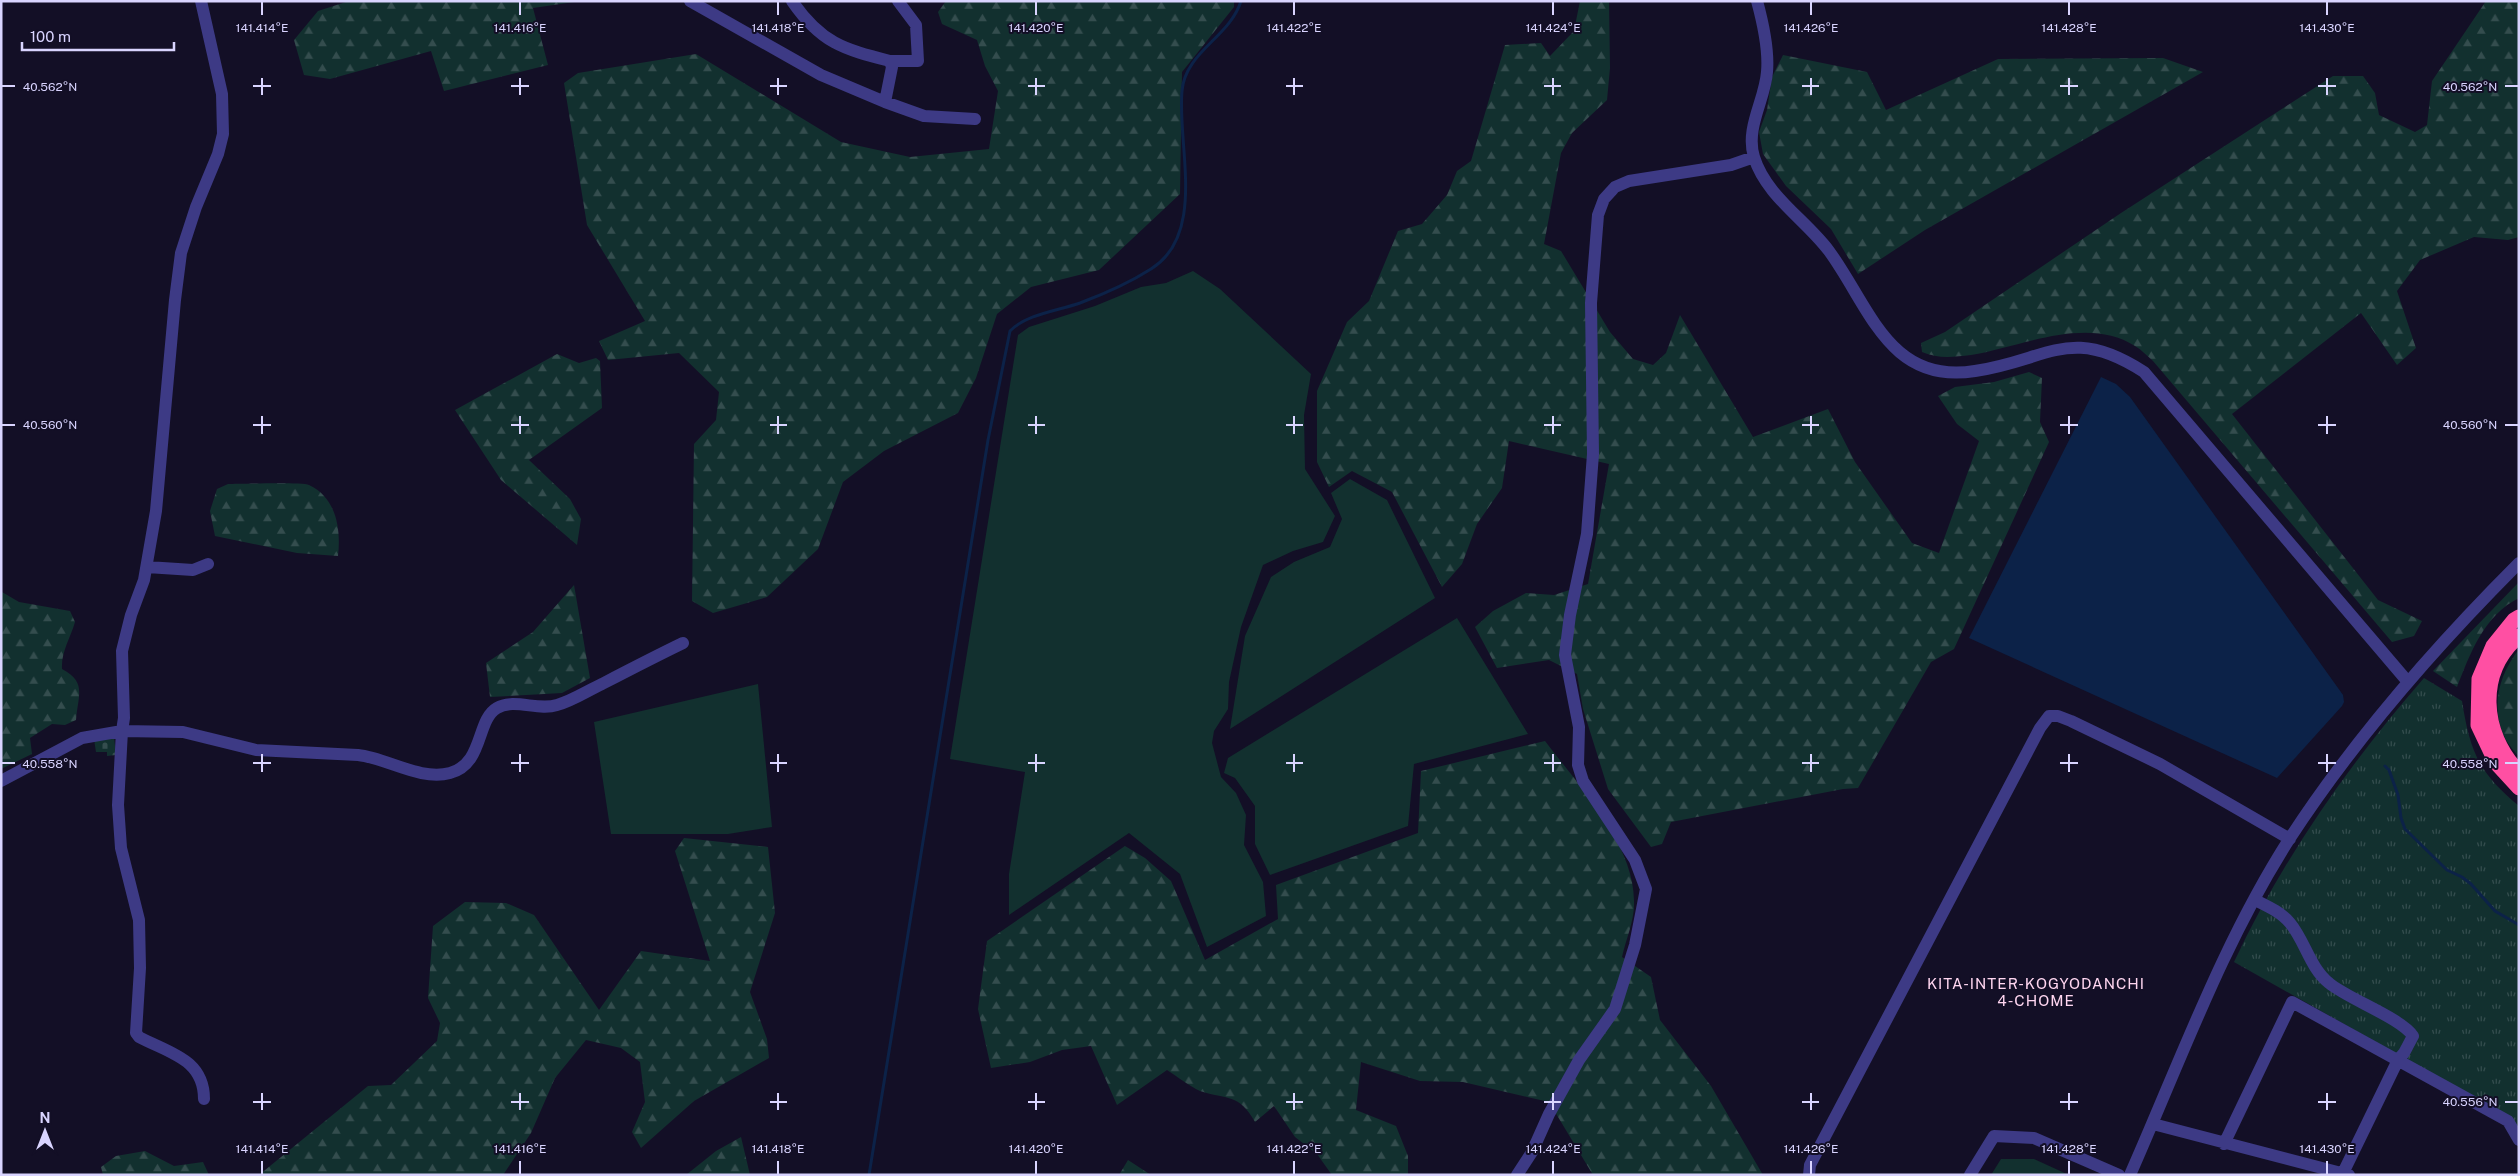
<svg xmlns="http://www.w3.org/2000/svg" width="2520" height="1176" font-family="'Public Sans',sans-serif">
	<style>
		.green { fill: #12302f }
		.forest { fill: url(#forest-firs) }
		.cemetery { fill: url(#cemetery-stones) }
		.park { fill: url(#park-tufts) }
		.water { fill: #0c2248 }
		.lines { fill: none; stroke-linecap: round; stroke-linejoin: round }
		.stream { stroke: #0c2248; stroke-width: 3 }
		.minor { stroke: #3d3a85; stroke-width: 12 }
		.highway { stroke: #ff4fa3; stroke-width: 15 }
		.ticks { fill: none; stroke: #d9d4ff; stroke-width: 2 }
		.labels { text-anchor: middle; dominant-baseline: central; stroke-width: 4; stroke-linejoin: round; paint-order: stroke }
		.neighbourhood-label { font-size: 15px; letter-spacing: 1px; fill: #ffd6f0; stroke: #130f26 }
		.ticks-label { font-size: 12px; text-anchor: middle; fill: #d9d4ff; stroke: #130f26; stroke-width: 4; stroke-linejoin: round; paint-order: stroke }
	</style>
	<defs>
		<pattern id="forest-firs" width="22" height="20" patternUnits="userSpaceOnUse" patternTransform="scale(1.25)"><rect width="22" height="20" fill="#12302f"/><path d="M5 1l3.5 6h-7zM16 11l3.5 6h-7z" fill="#344d4e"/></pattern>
		<pattern id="cemetery-stones" width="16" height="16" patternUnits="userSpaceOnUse" patternTransform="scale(1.25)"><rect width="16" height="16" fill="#12302f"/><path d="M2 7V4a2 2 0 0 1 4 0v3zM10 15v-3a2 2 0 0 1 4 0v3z" fill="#344d4e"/></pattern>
		<pattern id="park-tufts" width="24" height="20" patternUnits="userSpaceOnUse" patternTransform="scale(1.25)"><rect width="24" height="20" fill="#12302f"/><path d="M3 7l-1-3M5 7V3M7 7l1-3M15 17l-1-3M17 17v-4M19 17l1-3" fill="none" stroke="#344d4e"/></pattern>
	</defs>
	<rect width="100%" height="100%" fill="#130f26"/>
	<path class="green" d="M1193 271 1220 289 1311 374 1304 415 1305 469 1335 516 1323 542 1293 551 1263 565 1241 627 1229 682 1228 709 1214 731 1212 743 1221 777 1236 793 1246 815 1244 845 1263 882 1266 916 1207 947 1180 874 1129 833 1009 915V874L1025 772 950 759 1018 335 1029 327 1095 306 1141 287 1166 283Z
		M1350 479 1387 500 1435 598 1230 729 1245 636 1271 577 1294 562 1330 547 1342 519 1331 493Z
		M1457 618 1528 734 1414 764 1408 826 1270 875 1255 844V806L1235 778 1224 773 1228 758Z
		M758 684 772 827 728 834H611L594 722Z
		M2001 1159H2034L2069 1175H1991Z"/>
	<path class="forest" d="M349 1H581L533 8 548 65 444 91 431 51 330 79 304 75 294 40 318 11Z
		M946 1H1234V7L1182 72 1180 194 1099 270 1031 287 997 314 976 378 958 413 884 451 843 482 818 549 767 597 713 613 692 601 694 444 716 420 719 392 679 353 608 360 599 341 645 321 587 225 564 83 578 73 696 54 841 142 910 157 989 149 998 91 985 66 977 40 942 24 938 12Z
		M1580 1H1609L1610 68 1607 100 1572 133 1561 153 1544 244 1561 251 1610 332 1633 359 1653 365 1666 353 1680 315 1753 437 1828 409 1855 462 1912 543 1939 553 1979 441 1957 424 1938 396 1955 387 1994 382 2029 372 2042 378 2040 422 2049 442 1954 649 1931 662 1858 788 1843 789 1671 822 1662 844 1651 847 1608 789 1583 709 1577 674 1549 660 1497 668 1475 627 1493 611 1526 593 1554 595 1588 584 1609 464 1509 441 1502 488 1477 524 1462 564 1442 587 1392 492 1352 471 1329 487 1317 462V391L1347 322 1369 301 1398 231 1422 224 1447 195 1457 171 1471 161 1505 45 1541 43 1550 56 1574 31Z
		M2486 1H2519V237L2508 240 2474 237 2420 260 2397 291 2416 348 2397 365 2361 313 2232 414 2378 600 2422 621 2414 636 2392 642 2153 361C2147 356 2142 350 2135 346 2087 315 2020 347 1971 355 1953 357 1938 359 1922 352L1921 343 1945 332 2121 213 2333 76H2363L2375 93 2379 115 2415 132 2427 125 2432 81Z
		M1783 55 1867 72 1886 110 1998 59 2163 58 2203 72 1925 230 1858 274 1831 229 1786 186 1763 154 1759 132 1767 110 1772 77Z
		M557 354 579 363 596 358 600 361 602 408 529 460 570 499 581 519 577 545 501 480 455 410Z
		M228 484C240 484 302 482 309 485 337 498 341 530 338 556L297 553 215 536 210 511 217 489Z
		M2519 582V598C2484 615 2470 654 2457 687L2433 671Z
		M574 585 590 678 562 693 490 697 486 663 533 632Z
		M2 592 19 602 70 611 75 622C70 639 61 652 62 669 87 682 78 695 76 720L65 725 52 724 30 738 32 754 1 769Z
		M2519 649V757C2514 751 2508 744 2505 738 2490 706 2499 675 2519 649Z
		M1545 741C1578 785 1634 843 1634 901 1635 919 1626 939 1622 957L1651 977 1660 1020 1711 1086 1763 1175H1593L1549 1102 1463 1082 1420 1081 1361 1062 1356 1110 1396 1126 1408 1156V1175H1332L1317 1154 1295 1137 1274 1106 1255 1122C1239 1093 1227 1100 1200 1091 1189 1086 1178 1077 1167 1070L1117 1105 1091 1046 1062 1050 1030 1062 991 1068 978 1009 987 941 1125 846 1145 858 1171 881 1205 960 1278 919 1276 885 1418 833 1421 771Z
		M684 838 768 847 775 913 750 992 767 1039 769 1058 694 1101 641 1148 632 1132 645 1102 640 1062 621 1048 586 1040 555 1078 531 1133 503 1175H259L368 1086 391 1085 437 1041 440 1023 428 998 433 926 465 902 506 903 534 915 599 1010 641 951 710 961 675 851Z
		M741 1137 750 1175H686L716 1151Z
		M145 1151 174 1166 203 1162 209 1175H103L101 1167 116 1156Z
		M1128 1160 1151 1175H1119Z"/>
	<path class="cemetery" d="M114 737 116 755 107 756V752H96L94 739Z"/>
	<path class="park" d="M2424 678 2462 701C2470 752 2479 773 2519 806V1129L2376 1042 2234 962C2283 858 2349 764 2424 678Z"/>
	<path class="water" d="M2101 377 2116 384 2130 397 2343 695 2344 702 2342 706 2277 778 1969 638Z"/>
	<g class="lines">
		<path class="stream" d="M2385 766 2389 770 2398 795 2401 818 2405 829 2447 870 2462 877 2471 884 2495 911 2519 925
			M869 1175 988 440 1010 331C1027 314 1057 311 1080 303 1104 294 1129 283 1151 269 1207 234 1177 145 1182 91 1185 52 1230 37 1241 1"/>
		<path class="minor" d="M201 1 222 94 223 134 218 154 196 207 181 253 175 300 156 511 144 580 131 615 122 651 124 718 122 731 118 805 121 848 139 920 140 968 136 1033 139 1037C169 1053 204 1059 204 1099
			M690 1 821 75 885 102 924 116 975 119
			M792 1C821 43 843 49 890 61L892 67 885 102
			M1757 1C1763 23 1769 50 1767 72 1765 100 1745 128 1754 157 1766 196 1806 220 1829 251 1870 307 1889 385 1975 371 2049 360 2070 324 2144 372L2408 682
			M890 61H918L916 25 898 1
			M147 567 193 570 208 564
			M1 781 82 738 122 731 183 732 256 750 358 755C387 758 420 781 450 773 484 764 476 720 497 708 514 698 538 711 557 705 572 701 587 691 602 684 629 670 656 656 683 643
			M2255 900C2267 906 2281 912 2290 923 2305 941 2310 968 2329 983 2348 999 2401 1018 2413 1036L2404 1053 2398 1060 2343 1173
			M2153 1124 2349 1175
			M2224 1144 2292 1002 2508 1121 2519 1140
			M1517 1175 1532 1152 1549 1114 1579 1060 1615 1009 1635 945 1646 889 1635 860 1583 781 1578 765 1579 727 1565 655 1570 615 1587 534 1593 454 1591 303 1598 215 1604 199 1615 187 1629 181 1731 165 1754 157
			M1809 1175 1810 1165 2040 728 2049 716H2058L2071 721 2160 764 2290 839
			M1970 1175 1994 1136 2034 1138 2119 1175
			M2130 1175C2180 1062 2223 942 2290 838 2356 737 2434 648 2519 563"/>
		<path class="highway" d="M2519 617 2514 620 2493 646 2479 679 2478 725 2496 763 2519 788
			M2519 636C2477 672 2481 733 2519 772"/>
	</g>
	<path class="ticks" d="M262 2V15M520 2V15M778 2V15M1036 2V15M1294 2V15M1553 2V15M1811 2V15M2069 2V15M2327 2V15M262 78V95M520 78V95M778 78V95M1036 78V95M1294 78V95M1553 78V95M1811 78V95M2069 78V95M2327 78V95M2 86H15M253 86H271M511 86H529M770 86H787M1028 86H1045M1286 86H1303M1544 86H1561M1802 86H1819M2060 86H2078M2318 86H2336M2505 86H2518M262 416V434M520 416V434M778 416V434M1036 416V434M1294 416V434M1553 416V434M1811 416V434M2069 416V434M2327 416V434M2 425H15M253 425H271M511 425H529M770 425H787M1028 425H1045M1286 425H1303M1544 425H1561M1802 425H1819M2060 425H2078M2318 425H2336M2505 425H2518M262 754V772M520 754V772M778 754V772M1036 754V772M1294 754V772M1553 754V772M1811 754V772M2069 754V772M2327 754V772M2 763H15M253 763H271M511 763H529M770 763H787M1028 763H1045M1286 763H1303M1544 763H1561M1802 763H1819M2060 763H2078M2318 763H2336M2505 763H2518M262 1093V1110M520 1093V1110M778 1093V1110M1036 1093V1110M1294 1093V1110M1553 1093V1110M1811 1093V1110M2069 1093V1110M2327 1093V1110M253 1102H271M511 1102H529M770 1102H787M1028 1102H1045M1286 1102H1303M1544 1102H1561M1802 1102H1819M2060 1102H2078M2318 1102H2336M2505 1102H2518M262 1161V1174M520 1161V1174M778 1161V1174M1036 1161V1174M1294 1161V1174M1553 1161V1174M1811 1161V1174M2069 1161V1174M2327 1161V1174"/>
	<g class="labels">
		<g class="neighbourhood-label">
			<text x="2036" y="983">KITA-INTER-KOGYODANCHI<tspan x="2036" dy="17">4-CHOME</tspan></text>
		</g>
	</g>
	<g class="ticks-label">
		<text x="262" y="32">141.414°E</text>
		<text x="520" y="32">141.416°E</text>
		<text x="778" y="32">141.418°E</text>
		<text x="1036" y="32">141.420°E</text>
		<text x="1294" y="32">141.422°E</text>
		<text x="1553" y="32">141.424°E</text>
		<text x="1811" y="32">141.426°E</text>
		<text x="2069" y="32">141.428°E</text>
		<text x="2327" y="32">141.430°E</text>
		<text x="50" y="91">40.562°N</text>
		<text x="2470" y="91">40.562°N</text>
		<text x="50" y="429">40.560°N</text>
		<text x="2470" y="429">40.560°N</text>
		<text x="50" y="768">40.558°N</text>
		<text x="2470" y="768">40.558°N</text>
		<text x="2470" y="1106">40.556°N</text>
		<text x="262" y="1153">141.414°E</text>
		<text x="520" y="1153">141.416°E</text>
		<text x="778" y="1153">141.418°E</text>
		<text x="1036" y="1153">141.420°E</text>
		<text x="1294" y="1153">141.422°E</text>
		<text x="1553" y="1153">141.424°E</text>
		<text x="1811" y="1153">141.426°E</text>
		<text x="2069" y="1153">141.428°E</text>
		<text x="2327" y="1153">141.430°E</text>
	</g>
	<rect width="2520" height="1176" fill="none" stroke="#d9d4ff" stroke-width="5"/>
	<g transform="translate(45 1131)" stroke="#130f26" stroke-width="4" paint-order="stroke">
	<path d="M0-4L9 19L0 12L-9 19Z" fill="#d9d4ff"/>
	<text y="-8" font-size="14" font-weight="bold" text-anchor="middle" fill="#d9d4ff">N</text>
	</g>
	<path d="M22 42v8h152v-8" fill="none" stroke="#d9d4ff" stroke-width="2.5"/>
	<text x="30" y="42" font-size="15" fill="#d9d4ff" stroke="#130f26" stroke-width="4" paint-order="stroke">100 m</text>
</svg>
